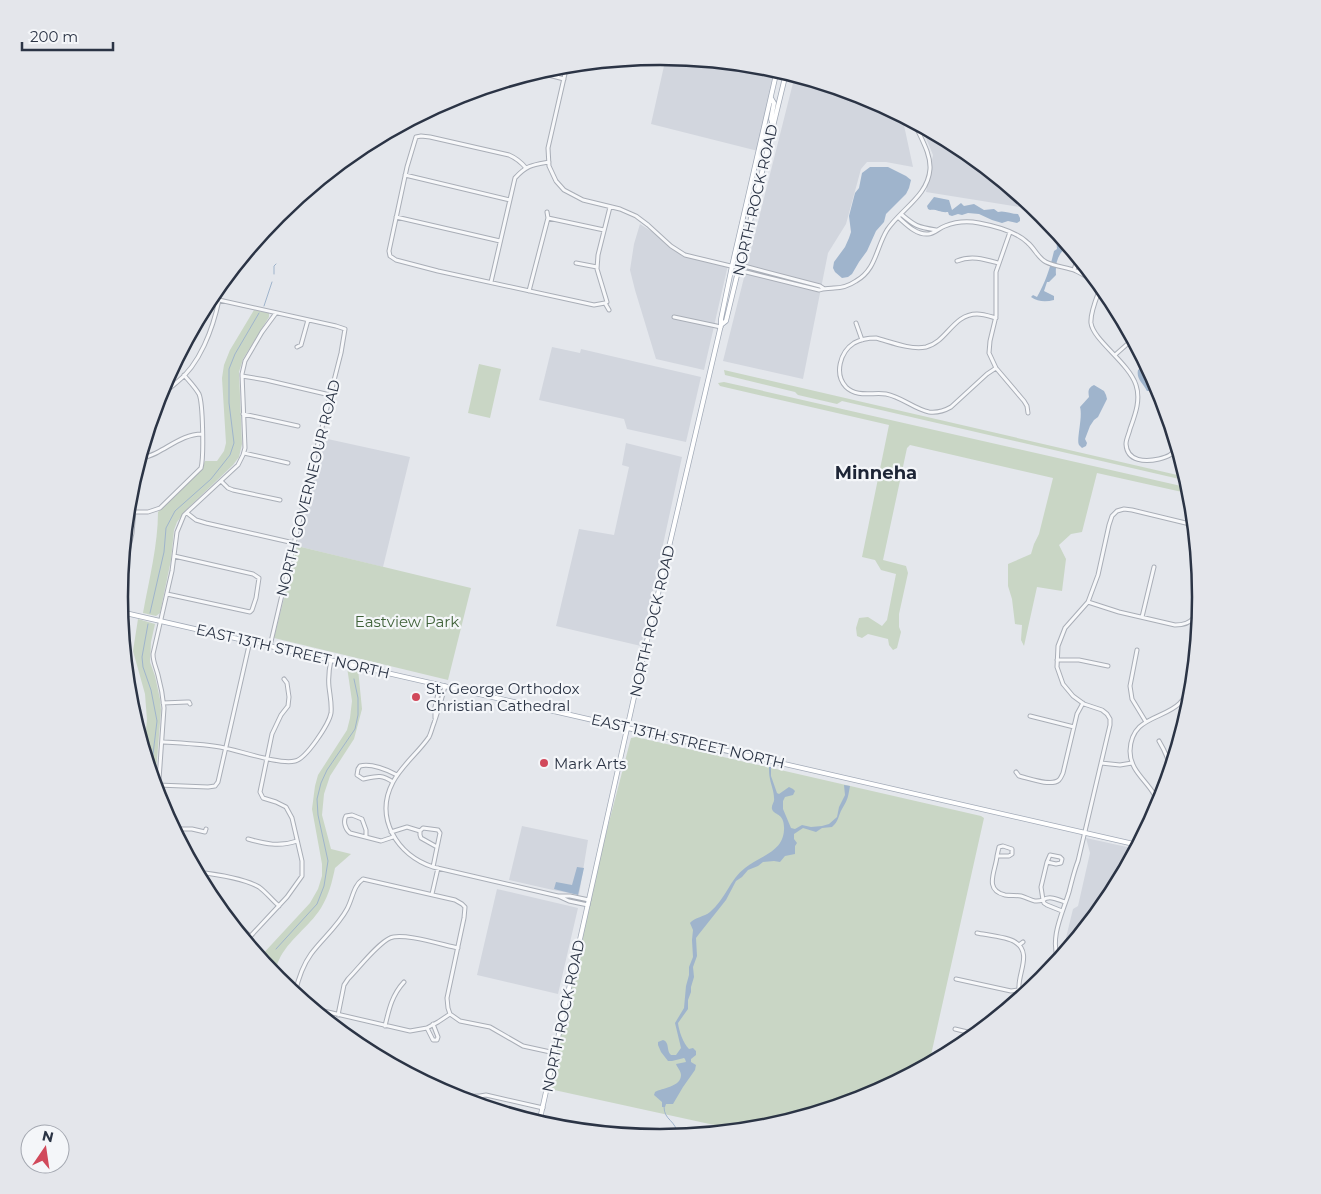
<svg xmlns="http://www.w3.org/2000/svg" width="1321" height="1194" font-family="Montserrat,sans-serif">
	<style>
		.built { fill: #d2d6de }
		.green { fill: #c9d6c5 }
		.water { fill: #9fb4cc }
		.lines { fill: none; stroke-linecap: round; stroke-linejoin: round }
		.stream { stroke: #9fb4cc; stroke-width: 1 }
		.minor-casing { stroke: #a9aeb7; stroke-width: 5 }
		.major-casing { stroke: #a3abb8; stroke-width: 5.5 }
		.minor { stroke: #f7f8fa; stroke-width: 3 }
		.major { stroke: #fff; stroke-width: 4 }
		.poi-dot { fill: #d1495b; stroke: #f4f6f9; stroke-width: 2 }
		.labels { text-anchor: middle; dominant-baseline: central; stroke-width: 4.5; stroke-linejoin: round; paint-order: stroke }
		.street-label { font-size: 15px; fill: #2b3445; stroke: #f4f6f9 }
		.park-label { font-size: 15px; fill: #3f6138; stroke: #f4f6f9 }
		.poi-label { font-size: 15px; fill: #2b3445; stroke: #f4f6f9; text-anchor: start }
		.quarter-label { font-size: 18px; font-weight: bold; fill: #1d2536; stroke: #f4f6f9 }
		.rim { fill: none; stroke: #2b3445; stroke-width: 2.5 }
	</style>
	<rect width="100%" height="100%" fill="#e4e7ec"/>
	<path class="built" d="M666 57 766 67 777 70 758 151 651 124Z
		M795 75 868 98 902 116 913 167 886 162H867L861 169 846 224 828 253 803 379 723 361Z
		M921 126 961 148 1029 203 1026 208 926 192 933 155Z
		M640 224 662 238 685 255 728 265 704 370 656 359 635 290 630 270 634 244Z
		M552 347 580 353 581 349 701 377 686 442 627 429 624 419 539 400Z
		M323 438 410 457 383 567 297 546Z
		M626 443 682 457 641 646 556 626 579 529 614 535 629 467 622 465Z
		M522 826 588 840 579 895 553 890 509 880Z
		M1086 838 1136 849 1110 898 1067 950 1064 946 1073 909 1078 906 1090 853Z
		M497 889 578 908 558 994 477 975Z"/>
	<path class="green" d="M254 310 269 313V317L243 359 239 372 242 444 239 457 233 465 187 509 177 522 174 530 171 560 160 613 156 616 143 613C149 580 158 545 158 512L201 470 205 461H217L224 451 226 443 222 378 224 365 230 350Z
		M479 364 501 369 490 418 468 413Z
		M724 370 1186 477 1188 481 842 401 837 404 798 395 795 392 725 375Z
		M724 382 1190 488 1191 494 1097 473 1082 532 1071 534 1059 545 1066 559 1062 591 1037 587 1024 646 1021 640 1022 625 1015 624 1012 599 1008 586V564L1031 554 1034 544 1039 534 1053 478 910 445 907 448 883 560 906 566 908 573 899 614V627L901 632 897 648 893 650 889 645 888 639 868 634 862 638 857 636 856 628 859 618 868 617 882 626 887 620 896 574 881 570 875 560 862 557 889 425 720 386 718 383Z
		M297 546 471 588 448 680 274 638Z
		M138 619 155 624 151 642 150 662 155 676 160 699 161 710 155 785 144 748 147 720 145 694 133 651Z
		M347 667 358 669 362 709 354 739 330 776 324 794 322 815 331 849 351 854 335 868C332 882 329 895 321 908 309 927 288 940 279 960 276 965 276 971 275 976L260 957 310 903 318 889 322 876V864L312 809 315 786 318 775 347 730 350 718 352 701Z
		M636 737 981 816 984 818 929 1064 867 1097 766 1127 737 1130 545 1088 585 914 631 738Z"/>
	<path class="water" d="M870 167H888L906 176 911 180 909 188 906 194 886 214 884 222 876 231 867 251 859 262 852 274 848 277 842 278 835 272 833 268 834 262 845 247 849 238 851 232 849 216 855 193 859 188 862 173Z
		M934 197 949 200 952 210 961 203 964 206 974 204 984 210 994 209 998 212C1004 210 1011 214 1018 214L1020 218V221L1017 223 1008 221 1002 223 992 220 979 214 968 213 962 215 958 214 952 216 949 215 948 212C940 213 937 209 930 210L928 209 927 206Z
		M1050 223 1068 246C1058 253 1055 263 1056 275L1049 282H1047L1044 291 1054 296V300C1046 302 1038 302 1031 297L1033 295 1037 297C1046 281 1050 268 1054 251L1057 249 1056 237Z
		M1146 364 1159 389 1155 391H1147C1143 383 1136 379 1138 370Z
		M1094 385 1104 391 1106 395 1107 399 1098 417 1094 420 1090 426 1085 439 1087 443 1086 446 1082 448C1081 447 1080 446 1079 445 1076 440 1083 417 1080 407L1089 397C1088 391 1088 388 1094 385Z
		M769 767H771V776L777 793 779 794 789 787 793 789 795 791 793 795 785 797 783 801V809L791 828 795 829 802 825 811 827 822 826 829 824 837 817 839 807 845 795 844 785 850 786C848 797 848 799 842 809 838 816 839 821 832 827L822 828 816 832 803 828 794 834V839L797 843 795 846V854L785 856 780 862 774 861 763 862 758 866 748 870 742 877 736 881 726 900 699 934 696 938 697 956 693 967 694 977 691 987V992L688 1000V1009L678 1023C679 1031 683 1043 689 1049L693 1048 696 1051V1055L691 1059V1062L696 1065 695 1070 683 1087 673 1104H666L665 1107H662V1102L654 1095 655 1092C662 1088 681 1087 681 1075 681 1071 677 1067 676 1064L686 1062 685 1059 684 1058 672 1061H668L661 1052 658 1045V1042L663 1040C670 1042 666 1051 671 1055H676L681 1048 675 1023 684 1008 686 986 689 975V967L693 957 692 940 693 930 690 923C695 917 704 917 710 912 725 900 730 879 745 868 760 856 783 852 784 830 785 812 774 816 772 809 771 805 775 802 774 798 774 791 771 785 770 779 769 775 769 771 769 767Z
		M577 867 584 868 578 895 554 889 556 882 572 885Z"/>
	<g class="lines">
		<path class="stream" d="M938 140 942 141
			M274 274V266L276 264
			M264 306 272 282
			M150 613 164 552 166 528 175 511 211 479 230 455 234 443 229 403V369L235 354 259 313
			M148 624 142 657 143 667 151 690 157 721 151 771
			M276 949 317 904 324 886 328 861 318 815 317 799 321 783 327 770 355 729 358 715V698L354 679
			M664 1107C664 1121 676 1119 678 1136"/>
		<defs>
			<path id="minor" d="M567 65 548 148 549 166 556 181 564 190 583 200 620 209 636 216 648 225 671 246 685 255 739 268 744 266 820 286 823 288
				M537 72 564 79
				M526 168C521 162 516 158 509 155L430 137 421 136 416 137 407 167 389 251 390 256 396 260 438 271 594 305 605 303 609 310
				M405 175 510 200
				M547 212 548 218
				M901 214C915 226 917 227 936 230
				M396 217 500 241
				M898 217C906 224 916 235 928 234 934 234 939 228 945 226 955 222 968 221 979 223 995 226 1016 231 1028 243 1035 249 1038 258 1046 262 1056 267 1067 267 1076 271 1086 275 1093 282 1102 287
				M548 218 604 230
				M1010 232 996 272V316L990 341 989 353 996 368 1024 401 1027 406 1028 413
				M957 261C971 255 984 259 998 263
				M576 263 597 267
				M740 268 742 271 819 290C824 288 829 289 834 288 841 288 850 285 856 281 876 270 876 248 887 230 901 209 928 196 930 169 931 153 920 137 914 122
				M1074 270 1078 257
				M491 282 515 178C527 165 532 165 549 162
				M1101 286C1097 297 1090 312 1091 323 1093 340 1129 363 1136 385 1141 400 1135 415 1130 429 1129 434 1126 439 1126 444 1127 462 1146 462 1159 459 1167 457 1173 455 1177 447
				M529 291 548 218
				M210 298 336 326 345 329 341 353 313 463 270 646
				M605 303 607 302 597 269 598 255 610 207
				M674 317 721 327
				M856 323 862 340
				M297 347 301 345 308 320
				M1115 355 1133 339
				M996 368 987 374 951 407C944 411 937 413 929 412 914 409 902 397 886 394 873 392 857 398 846 387 834 374 840 352 854 343 861 339 869 338 876 338 891 342 910 350 926 347 947 342 953 314 977 314 983 314 989 316 996 318
				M242 376 266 380 330 395
				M160 394C165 391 171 388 176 383 200 365 213 328 219 300
				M243 414 298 426
				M244 453 288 463
				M140 459C146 457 153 455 158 452 173 444 186 434 202 434
				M221 481 228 488 233 490 280 500
				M128 512H148L160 508 201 468C204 457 203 403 199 394 195 387 189 381 184 375
				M187 513 196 520 206 523 294 543
				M121 583 132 533 134 510 133 483
				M167 594 250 612 252 610 256 598 259 578 253 574 174 556
				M1088 602 1119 612 1175 625C1198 625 1197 610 1201 592
				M1142 617 1154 567
				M1137 650 1130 686 1132 699 1146 722
				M1057 660H1079L1108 666
				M445 686C442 699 438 711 434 723 432 728 431 733 429 737 418 753 402 765 393 782 374 818 397 855 433 867L558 896 569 901 588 905
				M163 703 187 702H189L190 704
				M1030 716 1074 727
				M435 718V707L440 685
				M162 742C181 743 201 744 220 747 238 750 279 765 295 761 306 759 329 724 331 713 332 704 330 696 329 687 328 677 329 669 331 660
				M1101 763 1120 765 1132 763
				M1016 772 1019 776C1028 778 1051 787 1059 780 1061 778 1062 775 1063 773L1077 714 1083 703
				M393 782C381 774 377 776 363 779L357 775 358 769 360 766C371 763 388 770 397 775
				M158 785 208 787 215 786 218 782 250 641
				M158 794 164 708C163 697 161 686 158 675 156 667 153 662 153 654L172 571 177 532 184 515 238 465 243 455 245 448 242 374 245 361 262 332 276 313
				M1154 794C1165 787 1171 770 1167 757 1165 752 1162 746 1159 741
				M1158 808C1157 785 1130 776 1130 751 1131 716 1163 720 1180 703 1188 696 1190 674 1192 663
				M174 829H192L205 832 206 829
				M391 832 407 827 420 831
				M366 837V830L362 819 352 815 346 816C343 821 345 829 350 833L381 841 393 837
				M248 839C265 844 280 847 297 841
				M1003 846 1012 849V854L1009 856H997L999 847Z
				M1050 855 1060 857 1062 859 1061 863 1056 864 1047 862Z
				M997 856C996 870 983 890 1005 895 1011 896 1016 895 1021 896 1031 899 1033 903 1043 900L1041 887 1047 862
				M433 867 440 833 438 830 423 828 420 831V835L421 838 437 847
				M197 872C214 874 245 879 259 887 266 892 272 900 279 906
				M432 894 438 868
				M558 896H570L589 900
				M1062 911 1047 905 1044 903 1043 900C1050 895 1058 900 1065 902
				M229 919 232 920 250 936
				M977 933C987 935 1008 937 1015 942 1033 953 1017 974 1019 990 1019 991 1021 995 1022 997
				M246 941 287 897 302 876V861L292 818 286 807 276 802 263 798 260 792 272 734 281 715 288 706 289 697 287 683 284 679
				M1019 945 1023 942
				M1058 961C1050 936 1062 915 1069 892 1072 881 1074 871 1078 861L1110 725V719L1107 714 1102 710 1084 704 1073 696 1063 684 1057 667 1058 646 1065 628 1088 602 1098 575 1109 525 1112 516 1117 511 1124 509 1132 510 1194 525
				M956 979 1011 991 1019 990
				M295 993C298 980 303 965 311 954 322 939 338 926 347 909 353 898 353 886 363 879L455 900 462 904 465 907 464 918 447 998 448 1008 450 1014
				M315 1009 410 1031 427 1028 438 1022 450 1014
				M450 1014 460 1021 490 1027 523 1046 555 1053
				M338 1015 344 985 348 979C359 968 377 944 390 938 402 932 443 945 458 948
				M385 1026C389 1009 392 995 404 982
				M427 1028 433 1040H437L438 1037 433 1024
				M955 1029 976 1034
				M445 1092C459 1095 471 1098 486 1095L543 1108
				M540 1120 581 1130"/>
			<path id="major" d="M771 98 774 103 771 119 773 126
				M763 132 766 134 760 159 761 161 764 162
				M721 325 726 321 786 73
				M121 612 1138 845
				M539 1123 639 675 721 325V319L732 266 777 70"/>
		</defs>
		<use href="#minor" class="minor-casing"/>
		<use href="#major" class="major-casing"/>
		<use href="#minor" class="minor"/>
		<use href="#major" class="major"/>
	</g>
	<g class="poi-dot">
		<circle cx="416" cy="697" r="5"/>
		<circle cx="544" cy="763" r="5"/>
	</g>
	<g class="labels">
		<g class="street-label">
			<text transform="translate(755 200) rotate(-77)">NORTH ROCK ROAD</text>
			<text transform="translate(308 488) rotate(-76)">NORTH GOVERNEOUR ROAD</text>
			<text transform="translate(652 621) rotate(-77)">NORTH ROCK ROAD</text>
			<text transform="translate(293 651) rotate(13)">EAST 13TH STREET NORTH</text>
			<text transform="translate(688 741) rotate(13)">EAST 13TH STREET NORTH</text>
			<text transform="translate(563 1016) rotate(-78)">NORTH ROCK ROAD</text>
		</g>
		<g class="park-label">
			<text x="407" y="621">Eastview Park</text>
		</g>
		<g class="poi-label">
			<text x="426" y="688">St. George Orthodox<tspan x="426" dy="17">Christian Cathedral</tspan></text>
			<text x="554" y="763">Mark Arts</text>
		</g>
		<g class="quarter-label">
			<text x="876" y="473">Minneha</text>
		</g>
	</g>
	<path d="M0 0H1321V1194H0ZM128 597a532 532 0 1 1 1064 0a532 532 0 1 1-1064 0Z" fill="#e4e6eb" fill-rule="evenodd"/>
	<path class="rim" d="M128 597a532 532 0 1 1 1064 0a532 532 0 1 1-1064 0Z"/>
	<g transform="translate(45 1149) rotate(13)"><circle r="24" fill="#f4f6f9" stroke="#a4a8b1"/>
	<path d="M0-4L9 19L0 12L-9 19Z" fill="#d1495b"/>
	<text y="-8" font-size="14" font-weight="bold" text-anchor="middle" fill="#2b3445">N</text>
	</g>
	<path d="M22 42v8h91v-8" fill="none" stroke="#2b3445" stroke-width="2.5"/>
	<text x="30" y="42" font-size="15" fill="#2b3445" stroke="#f4f6f9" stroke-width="4" paint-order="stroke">200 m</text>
</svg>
